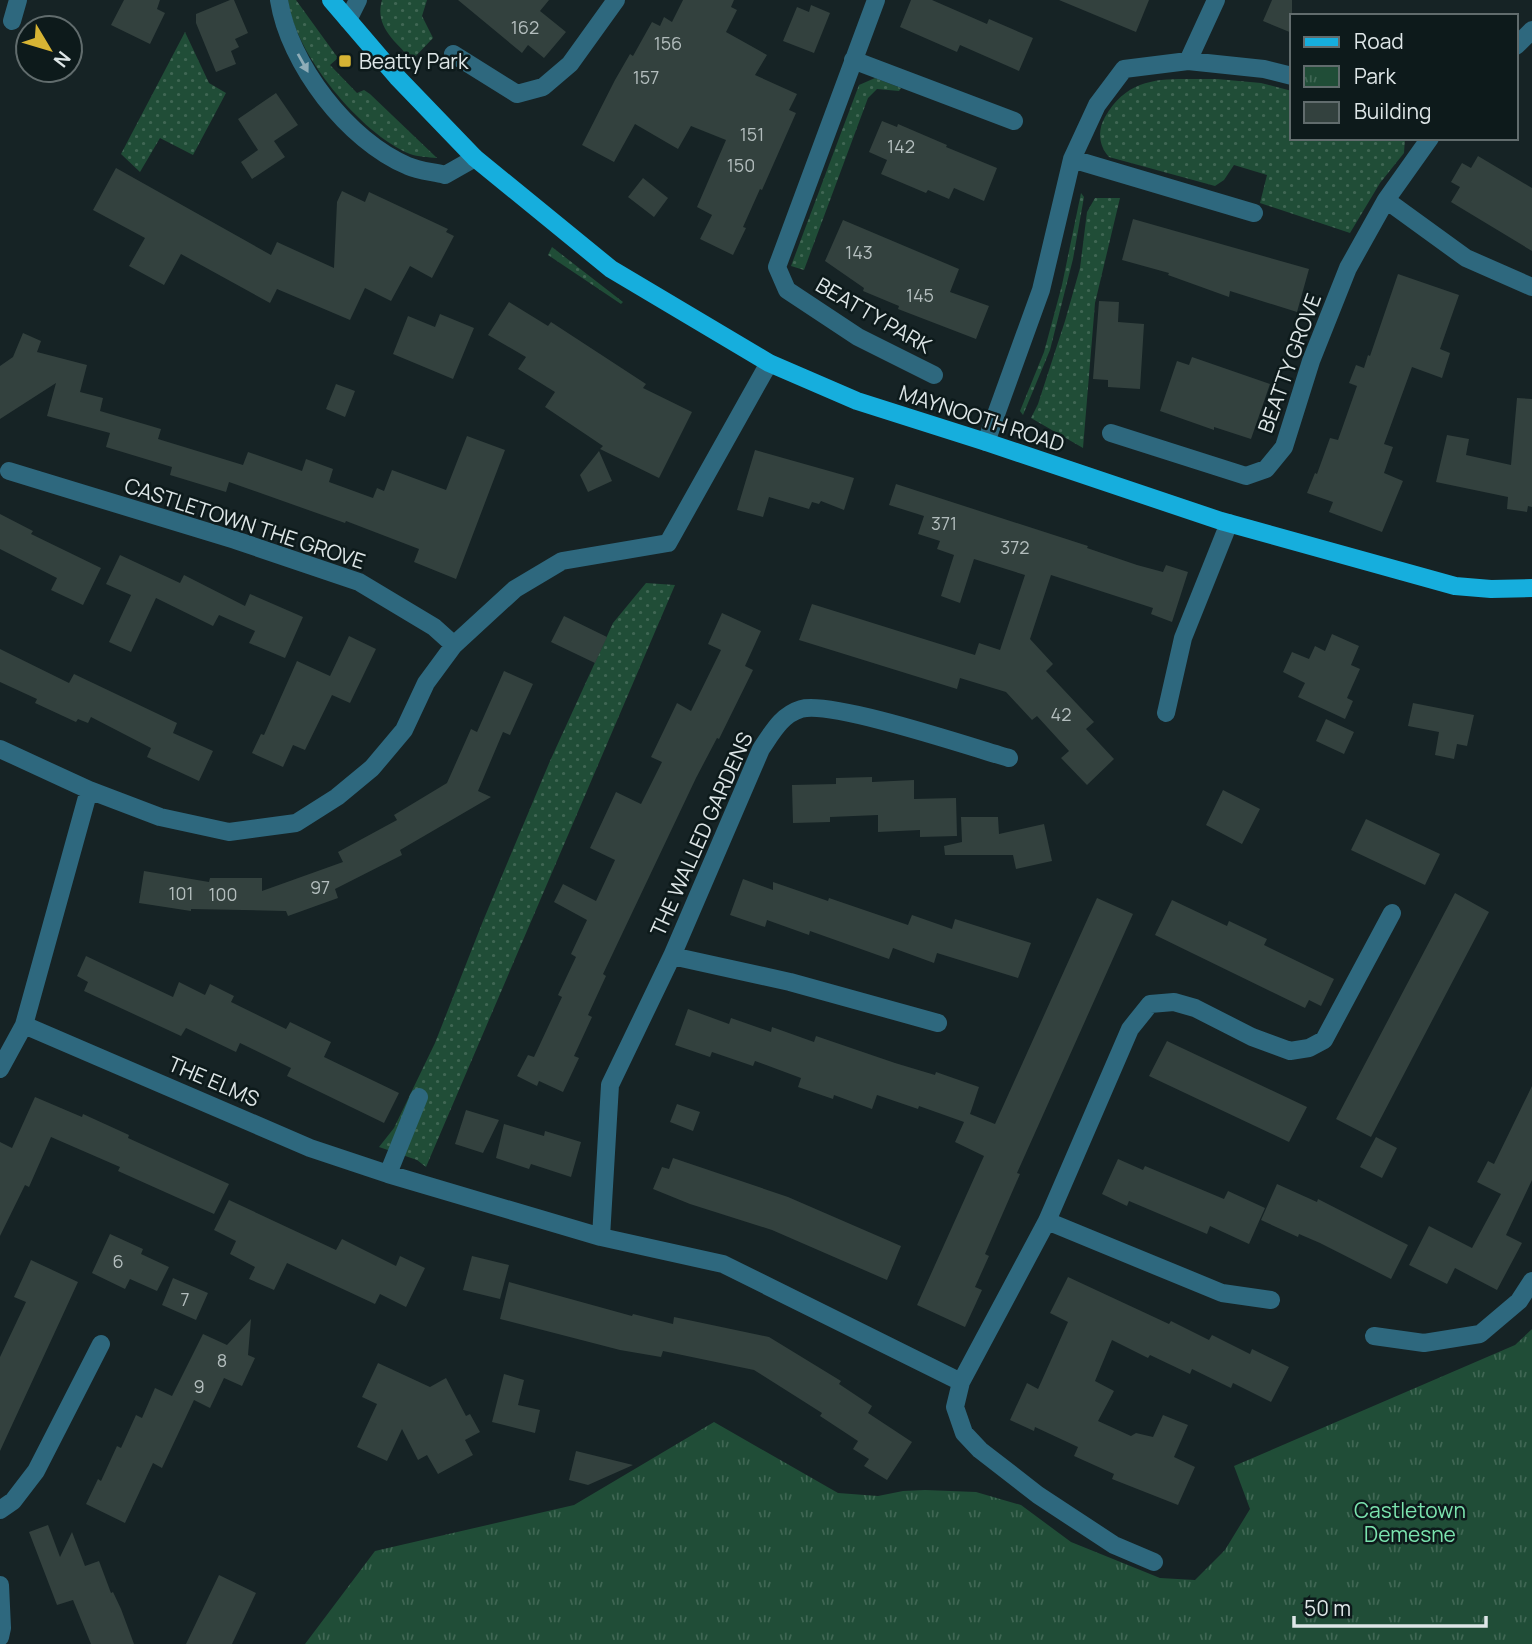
<svg xmlns="http://www.w3.org/2000/svg" width="1532" height="1644" font-family="Manrope,sans-serif">
	<style>
		.grass { fill: url(#grass-dots) }
		.park { fill: url(#park-tufts) }
		.building { fill: #33413e }
		.lines { fill: none; stroke-linecap: round; stroke-linejoin: round }
		.minor { stroke: #2e687e; stroke-width: 18 }
		.major { stroke: #16aedd; stroke-width: 18 }
		.oneway { fill: #8fadb8 }
		.poi-dot { fill: #d7b434; stroke: #0d1a1b; stroke-width: 2.5 }
		.labels { text-anchor: middle; dominant-baseline: central; stroke-width: 5; stroke-linejoin: round; paint-order: stroke }
		.number-label { font-size: 18px; fill: #b3bdbd }
		.poi-label { font-size: 21px; fill: #dee6e7; stroke: #0d1a1b; text-anchor: start }
		.street-label { font-size: 21px; fill: #dee6e7; stroke: #0d1a1b }
		.park-label { font-size: 21px; fill: #7be3ae; stroke: #0d1a1b }
	</style>
	<defs>
		<pattern id="grass-dots" width="8" height="8" patternUnits="userSpaceOnUse" patternTransform="scale(1.75)"><rect width="8" height="8" fill="#204d37"/><path d="M2 2h.1M6 6h.1" fill="none" stroke="#406754" stroke-width="1.8" stroke-linecap="round"/></pattern>
		<pattern id="park-tufts" width="24" height="20" patternUnits="userSpaceOnUse" patternTransform="scale(1.75)"><rect width="24" height="20" fill="#204d37"/><path d="M3 7l-1-3M5 7V3M7 7l1-3M15 17l-1-3M17 17v-4M19 17l1-3" fill="none" stroke="#406754"/></pattern>
	</defs>
	<rect width="100%" height="100%" fill="#162325"/>
	<path class="grass" d="M288 0H296L338 58 330 65 357 93 364 90 370 94 437 158C428 157 418 157 410 154 361 134 294 53 288 0Z
		M382 0H427L422 16 433 38 412 60C396 42 374 27 382 0Z
		M185 32 209 83 226 93 193 155 160 138 140 172 121 154Z
		M875 78 901 88 899 91 877 89 868 98 804 270 791 266 859 85Z
		M1217 79 1261 83 1292 91V138H1405L1404 153 1380 183 1350 233 1260 203 1267 175 1234 165 1224 180 1215 186 1109 157C1099 146 1097 131 1105 117 1131 71 1171 80 1217 79Z
		M1081 193 1084 197 1073 259 1050 350 1023 415 1020 411 1044 352 1062 285Z
		M1095 198H1120L1095 303 1083 448 1031 418 1038 404 1065 321 1080 268 1087 212Z
		M552 247 623 302 621 304 548 255Z
		M646 583 675 585 426 1167 417 1160 379 1147 394 1128 435 1043 483 921 550 761 613 623Z"/>
	<path class="park" d="M1532 1329V1644H305L375 1551 574 1505 714 1422 838 1493 878 1496 903 1491 925 1490 976 1492 1021 1505 1071 1542 1160 1578 1195 1580 1225 1550 1250 1509 1234 1466 1515 1345Z"/>
	<path class="building" d="M124 0H160L157 9 165 13 150 44 111 25Z
		M230 0H234L248 33 235 39 239 47 231 51 236 64 216 72 196 23V14Z
		M458 0H549L540 11 566 32 544 58 528 45 522 53Z
		M683 0H734L731 7 737 10 726 32 767 55 755 75 797 94 789 110 796 113 762 190 760 189 743 227 746 228 733 255 700 239 712 215 697 207 726 140 691 126 678 149 635 124 614 162 582 145 615 80 630 54 633 56 652 22 660 26 664 17 672 22Z
		M911 0H932L987 24 989 19 1033 38 1019 71 960 45 957 52 900 27Z
		M1059 0H1149L1136 32Z
		M1272 0H1292V33L1263 21Z
		M811 5 830 13 814 53 783 41 797 7 809 12Z
		M276 93 298 125 274 141 285 157 252 179 241 162 258 150 238 119Z
		M882 121 897 127 898 124 947 145 946 147 997 168 984 201 954 188 949 199 928 190 926 193 881 174 887 160 869 152Z
		M1478 156 1532 188V251L1451 202 1460 187 1451 182 1462 163 1471 168Z
		M116 168 271 255 277 242 334 268 337 202 342 191 365 202 369 192 448 229 446 232 454 236 432 278 410 266 391 301 365 288 350 320 277 289 270 303 181 254 164 285 129 266 145 238 93 210Z
		M643 178 668 198 654 217 628 197Z
		M1133 219 1309 269 1297 312 1230 291 1229 297 1168 275 1169 273 1122 260Z
		M843 220 959 269 950 292 989 306 976 339 898 309 899 306 863 291 864 288 825 261Z
		M1398 274 1459 295 1440 349 1450 353 1442 378 1412 367 1384 444 1393 447 1384 473 1403 481 1382 532 1329 512 1333 502 1307 493 1315 473 1317 474 1330 438 1338 440 1357 386 1349 383 1356 365 1364 368 1368 355 1370 356Z
		M1099 301 1119 302 1118 322 1144 324 1140 389 1108 387V380L1093 379Z
		M509 302 548 326 551 322 646 384 643 388 692 412 659 478 600 449 603 446 545 407 555 392 518 369 526 357 488 335Z
		M440 314 474 328 453 379 393 354 408 316 435 327Z
		M23 333 41 341 37 352 87 365 80 392 103 398 100 411 161 429 158 439 243 465 248 452 302 471 306 459 333 469 329 482 373 498 377 488 384 491 392 470 446 490 467 436 505 450 456 579 414 562 419 549 346 521 345 523 229 482 226 492 170 475 172 467 106 447 110 433 47 416 56 383 0 419V366L13 357Z
		M1192 357 1270 384 1251 439 1214 427V430L1160 411 1177 361 1189 365Z
		M336 384 355 391 345 417 326 409Z
		M1517 398 1532 399V507L1528 506 1527 512 1507 509 1508 497 1436 482 1447 435 1469 439 1466 455 1511 465Z
		M755 450 854 478 844 510 821 501 819 504 812 502 809 509 769 497 763 517 737 510Z
		M599 451 612 481 588 492 580 475Z
		M896 484 1088 546 1087 548 1137 565 1163 572 1166 565 1188 572 1172 622 1151 614 1153 608 1051 575 1030 639 1053 664 1046 671 1094 722 1086 729 1114 759 1087 785 1061 758 1069 751 1037 716 1032 720 1006 692 960 678 957 689 799 640 812 604 975 655 979 643 1000 650 1025 575 974 559 960 603 941 596 954 555 937 549 940 541 918 534 924 516 889 505Z
		M0 514 33 531 31 534 101 568 83 605 51 590 57 578 0 549Z
		M120 555 180 583 184 575 245 606 250 594 303 617 285 658 249 643 255 631 219 615 213 626 156 598 131 652 109 642 131 595 106 584Z
		M722 613 761 631 745 666 753 670 719 739 717 738 696 778 603 974 606 976 588 1015 592 1017 574 1056 579 1058 563 1092 539 1081 537 1086 517 1076 528 1055 534 1057 562 997 558 995 576 957 571 954 587 920 554 902 563 884 596 901 615 860 590 848 616 792 641 804 662 762 651 757 677 703 691 711 721 650 708 644Z
		M564 616 607 637 595 663 551 642Z
		M1332 634 1359 646 1351 665 1360 669 1347 698 1353 701 1345 719 1298 697 1305 683 1283 672 1292 652 1309 659 1315 646 1325 651Z
		M349 636 376 649 350 703 332 695 305 750 293 745 283 767 252 753 261 734 264 735 297 661 330 676Z
		M0 649 69 683 74 674 177 723 173 733 213 751 199 781 147 757 151 748 91 717 88 723 78 719 76 722 35 703 37 699 0 682Z
		M504 671 533 684 510 735 503 732 478 791 491 797 400 850 402 855 335 889 338 898 288 916 286 911 191 909V911L139 903 144 871 209 882 210 878H262V891L343 862 338 852 397 820 394 815 447 783 471 729 477 732Z
		M1413 703 1474 715 1467 746 1457 744 1454 759 1435 755 1439 732 1408 726Z
		M1326 719 1354 732 1344 754 1316 741Z
		M872 777V782L914 780V799L956 798 957 836 920 837V830L878 832V815L830 817V822L793 823 792 785 836 784V778Z
		M1223 790 1260 809 1242 844 1206 825Z
		M961 817H998L999 834 1044 824 1052 861 1016 869 1013 855H945L944 846 962 842Z
		M1366 819 1440 854 1425 885 1351 850Z
		M743 879 773 890V882L828 901 829 898 908 925 912 915 952 929 955 919 1031 943 1018 978 937 953 934 963 893 948 889 959 810 931 809 935 767 920 765 927 730 915Z
		M1455 893 1489 912 1371 1137 1336 1119Z
		M1097 898 1133 914 1017 1173 1020 1174 985 1254 989 1256 975 1287 982 1290 965 1327 917 1305 984 1156 955 1142 964 1122 919 1106 918 1109 877 1095 872 1109 834 1095 833 1099 798 1087 801 1078 755 1061 753 1066 712 1052 710 1057 675 1045 688 1009 729 1024 731 1018 771 1032 772 1027 814 1042 816 1036 895 1063 935 1075 936 1072 979 1087 970 1114 995 1124Z
		M1172 900 1227 926 1229 921 1267 939 1264 945 1334 979 1321 1006 1309 1000 1305 1008 1155 935Z
		M86 956 173 997 179 982 205 995 210 984 234 996 231 1002 286 1029 290 1022 331 1042 324 1057 399 1093 384 1123 287 1076 291 1068 240 1043 236 1052 186 1028 181 1036 84 991 88 982 77 976Z
		M1167 1041 1307 1107 1289 1142 1149 1076Z
		M1532 1086V1180L1506 1235 1522 1243 1497 1290 1455 1268 1447 1284 1409 1265 1429 1226 1472 1248 1501 1194 1477 1182 1488 1161 1494 1164Z
		M35 1097 82 1117 83 1114 129 1135 128 1138 229 1184 214 1214 118 1171 120 1167 51 1137 29 1187 25 1185 0 1236V1142L12 1148Z
		M677 1104 700 1112 693 1131 670 1122Z
		M466 1110 499 1120 483 1153 455 1144Z
		M504 1124 544 1136 545 1131 581 1142 571 1177 531 1164 529 1169 496 1158Z
		M1376 1137 1397 1148 1382 1178 1360 1167Z
		M673 1158 788 1197 901 1246 887 1280 772 1230 690 1204 653 1189 662 1167 669 1169Z
		M1118 1159 1143 1170 1145 1166 1224 1199 1228 1191 1265 1208 1249 1244 1210 1226 1207 1234 1129 1201 1127 1206 1102 1194Z
		M1277 1184 1317 1202 1318 1199 1408 1245 1391 1279 1320 1243 1299 1234 1298 1237 1261 1220Z
		M229 1200 336 1250 342 1239 396 1266 400 1256 425 1268 406 1307 380 1294 375 1304 287 1263 274 1290 249 1279 255 1267 230 1254 236 1241 214 1230Z
		M110 1234 143 1249 141 1254 169 1267 157 1291 130 1279 125 1289 92 1273Z
		M472 1256 509 1265 500 1299 463 1290Z
		M31 1260 78 1282 0 1451V1357L26 1302 14 1297Z
		M1068 1277 1169 1324 1171 1321 1209 1340 1212 1335 1250 1354 1252 1349 1289 1367 1271 1402 1233 1383 1231 1388 1192 1369 1190 1374 1150 1355 1148 1358 1112 1340 1095 1381 1114 1391 1098 1421 1131 1436 1136 1433 1153 1437 1163 1415 1188 1425 1174 1457 1195 1467 1178 1505 1112 1479 1114 1474 1074 1456 1078 1447 1035 1427 1034 1431 1010 1420 1027 1383 1038 1389 1068 1322 1050 1313Z
		M173 1278 208 1293 196 1320 162 1305Z
		M509 1282 632 1316 633 1314 673 1324 674 1317 769 1337 841 1381 839 1384 872 1406 868 1413 912 1442 887 1480 864 1466 869 1459 853 1449 858 1441 820 1416 822 1413 754 1370 663 1351 661 1357 620 1350 500 1319Z
		M251 1319 248 1355 255 1358 242 1386 224 1378 210 1408 194 1400 162 1468 153 1463 125 1523 86 1504 98 1479 101 1481 117 1446 121 1448 136 1415 142 1418 155 1388 172 1396 203 1334 227 1345Z
		M378 1363 430 1387 446 1378 466 1416 470 1414 480 1432 465 1440 473 1455 438 1474 427 1455 418 1460 402 1429 387 1461 357 1447 377 1404 362 1397Z
		M504 1374 524 1380 518 1405 540 1410 535 1433 492 1422Z
		M576 1451 633 1465 588 1485 569 1480Z
		M48 1525 60 1557 72 1532 85 1566 99 1561 111 1593 113 1592 121 1609 134 1644H91L73 1600 57 1605 29 1532Z
		M219 1575 256 1593 232 1644H186Z"/>
	<g class="lines">
		<path class="minor" d="M279 0C289 64 348 141 408 166 419 171 434 172 445 175L475 158
			M876 0 777 267 787 290 858 337 934 375
			M348 20 358 0
			M12 21 18 0
			M1516 46 1532 30
			M453 54 517 94 543 87 570 64 616 0
			M853 60 1014 121
			M1188 61 1216 0
			M1430 138 1386 200 1466 258 1532 287
			M1072 159 1254 213
			M1111 433 1246 476 1266 469 1284 447 1311 361 1348 268 1386 200
			M986 442 1041 290 1072 159 1097 105 1124 69 1188 61 1264 69 1292 76
			M9 471 235 540 359 582 434 627 454 645
			M1166 713 1183 638 1229 523
			M0 749 89 790 160 817 229 832 296 823 337 797 372 768 404 730 426 683 454 645 515 589 562 561 668 543 769 363
			M672 956 790 982 938 1023
			M24 1025 310 1148 388 1174 601 1237 723 1264 961 1382
			M0 1069 24 1025 89 790
			M388 1174 419 1097
			M1047 1221 1222 1293 1271 1300
			M601 1237 610 1085 672 956 761 749C772 733 781 715 801 709 831 700 971 747 1009 758
			M1374 1336 1424 1343 1480 1334 1519 1301 1532 1281
			M0 1510 13 1501 36 1471 101 1344
			M1154 1562 1114 1545 1038 1495 980 1450 964 1433 955 1407 961 1382 1047 1221 1130 1029 1150 1004 1174 1002 1195 1008 1252 1037 1290 1051 1309 1048 1324 1040 1392 913
			M0 1585 2 1628 0 1637"/>
		<path class="major" d="M331 0 397 77 475 158 611 269 769 363 857 401 986 442 1221 521 1455 586 1491 589 1532 588"/>
	</g>
	<defs><path id="oneway-solid" d="M-6-.8H1V-3.2L6.5 0L1 3.2V.8H-6Z" transform="scale(1.75)"/></defs>
	<use class="oneway" href="#oneway-solid" transform="translate(303 63) rotate(61)"/>
	<rect class="poi-dot" x="338" y="54" width="14" height="14" rx="3.5"/>
	<g class="labels">
		<g class="number-label">
			<text x="525" y="27">162</text>
			<text x="668" y="43">156</text>
			<text x="646" y="77">157</text>
			<text x="752" y="134">151</text>
			<text x="901" y="146">142</text>
			<text x="741" y="165">150</text>
			<text x="859" y="252">143</text>
			<text x="920" y="295">145</text>
			<text x="944" y="523">371</text>
			<text x="1015" y="547">372</text>
			<text x="1061" y="714">42</text>
			<text x="320" y="887">97</text>
			<text x="181" y="893">101</text>
			<text x="223" y="894">100</text>
			<text x="118" y="1261">6</text>
			<text x="185" y="1299">7</text>
			<text x="222" y="1360">8</text>
			<text x="199" y="1386">9</text>
		</g>
		<g class="poi-label">
			<text x="359" y="61">Beatty Park</text>
		</g>
		<g class="street-label">
			<text transform="translate(874 315) rotate(30)">BEATTY PARK</text>
			<text transform="translate(1289 363) rotate(-70)">BEATTY GROVE</text>
			<text transform="translate(982 418) rotate(18)">MAYNOOTH ROAD</text>
			<text transform="translate(245 523) rotate(18)">CASTLETOWN THE GROVE</text>
			<text transform="translate(701 834) rotate(-66)">THE WALLED GARDENS</text>
			<text transform="translate(214 1081) rotate(23)">THE ELMS</text>
		</g>
		<g class="park-label">
			<text x="1410" y="1510">Castletown<tspan x="1410" dy="24">Demesne</tspan></text>
		</g>
	</g>
	<rect x="1290" y="14" width="228" height="126" fill="#0d1a1b" stroke="#616c6d" stroke-width="2"/>
	<rect x="1304" y="37" width="35" height="10" fill="#16aedd" stroke="#616c6d" stroke-width="2"/>
	<text x="1354" y="49" font-size="21" fill="#dee6e7">Road</text>
	<rect x="1304" y="66" width="35" height="21" fill="url(#park-tufts)" stroke="#616c6d" stroke-width="2"/>
	<text x="1354" y="84" font-size="21" fill="#dee6e7">Park</text>
	<rect x="1304" y="102" width="35" height="21" fill="#33413e" stroke="#616c6d" stroke-width="2"/>
	<text x="1354" y="119" font-size="21" fill="#dee6e7">Building</text>
	<g transform="translate(49 49) rotate(128)"><circle r="33" fill="#0d1a1b" stroke="#616c6d" stroke-width="2"/>
	<path d="M0-5L12 26L0 18L-12 26Z" fill="#d7b434"/>
	<text y="-10" font-size="19" font-weight="bold" text-anchor="middle" fill="#dee6e7">N</text>
	</g>
	<path d="M1294 1616v10h192v-10" fill="none" stroke="#dee6e7" stroke-width="3.5"/>
	<text x="1304" y="1616" font-size="21" fill="#dee6e7" stroke="#0d1a1b" stroke-width="5" paint-order="stroke">50 m</text>
</svg>
